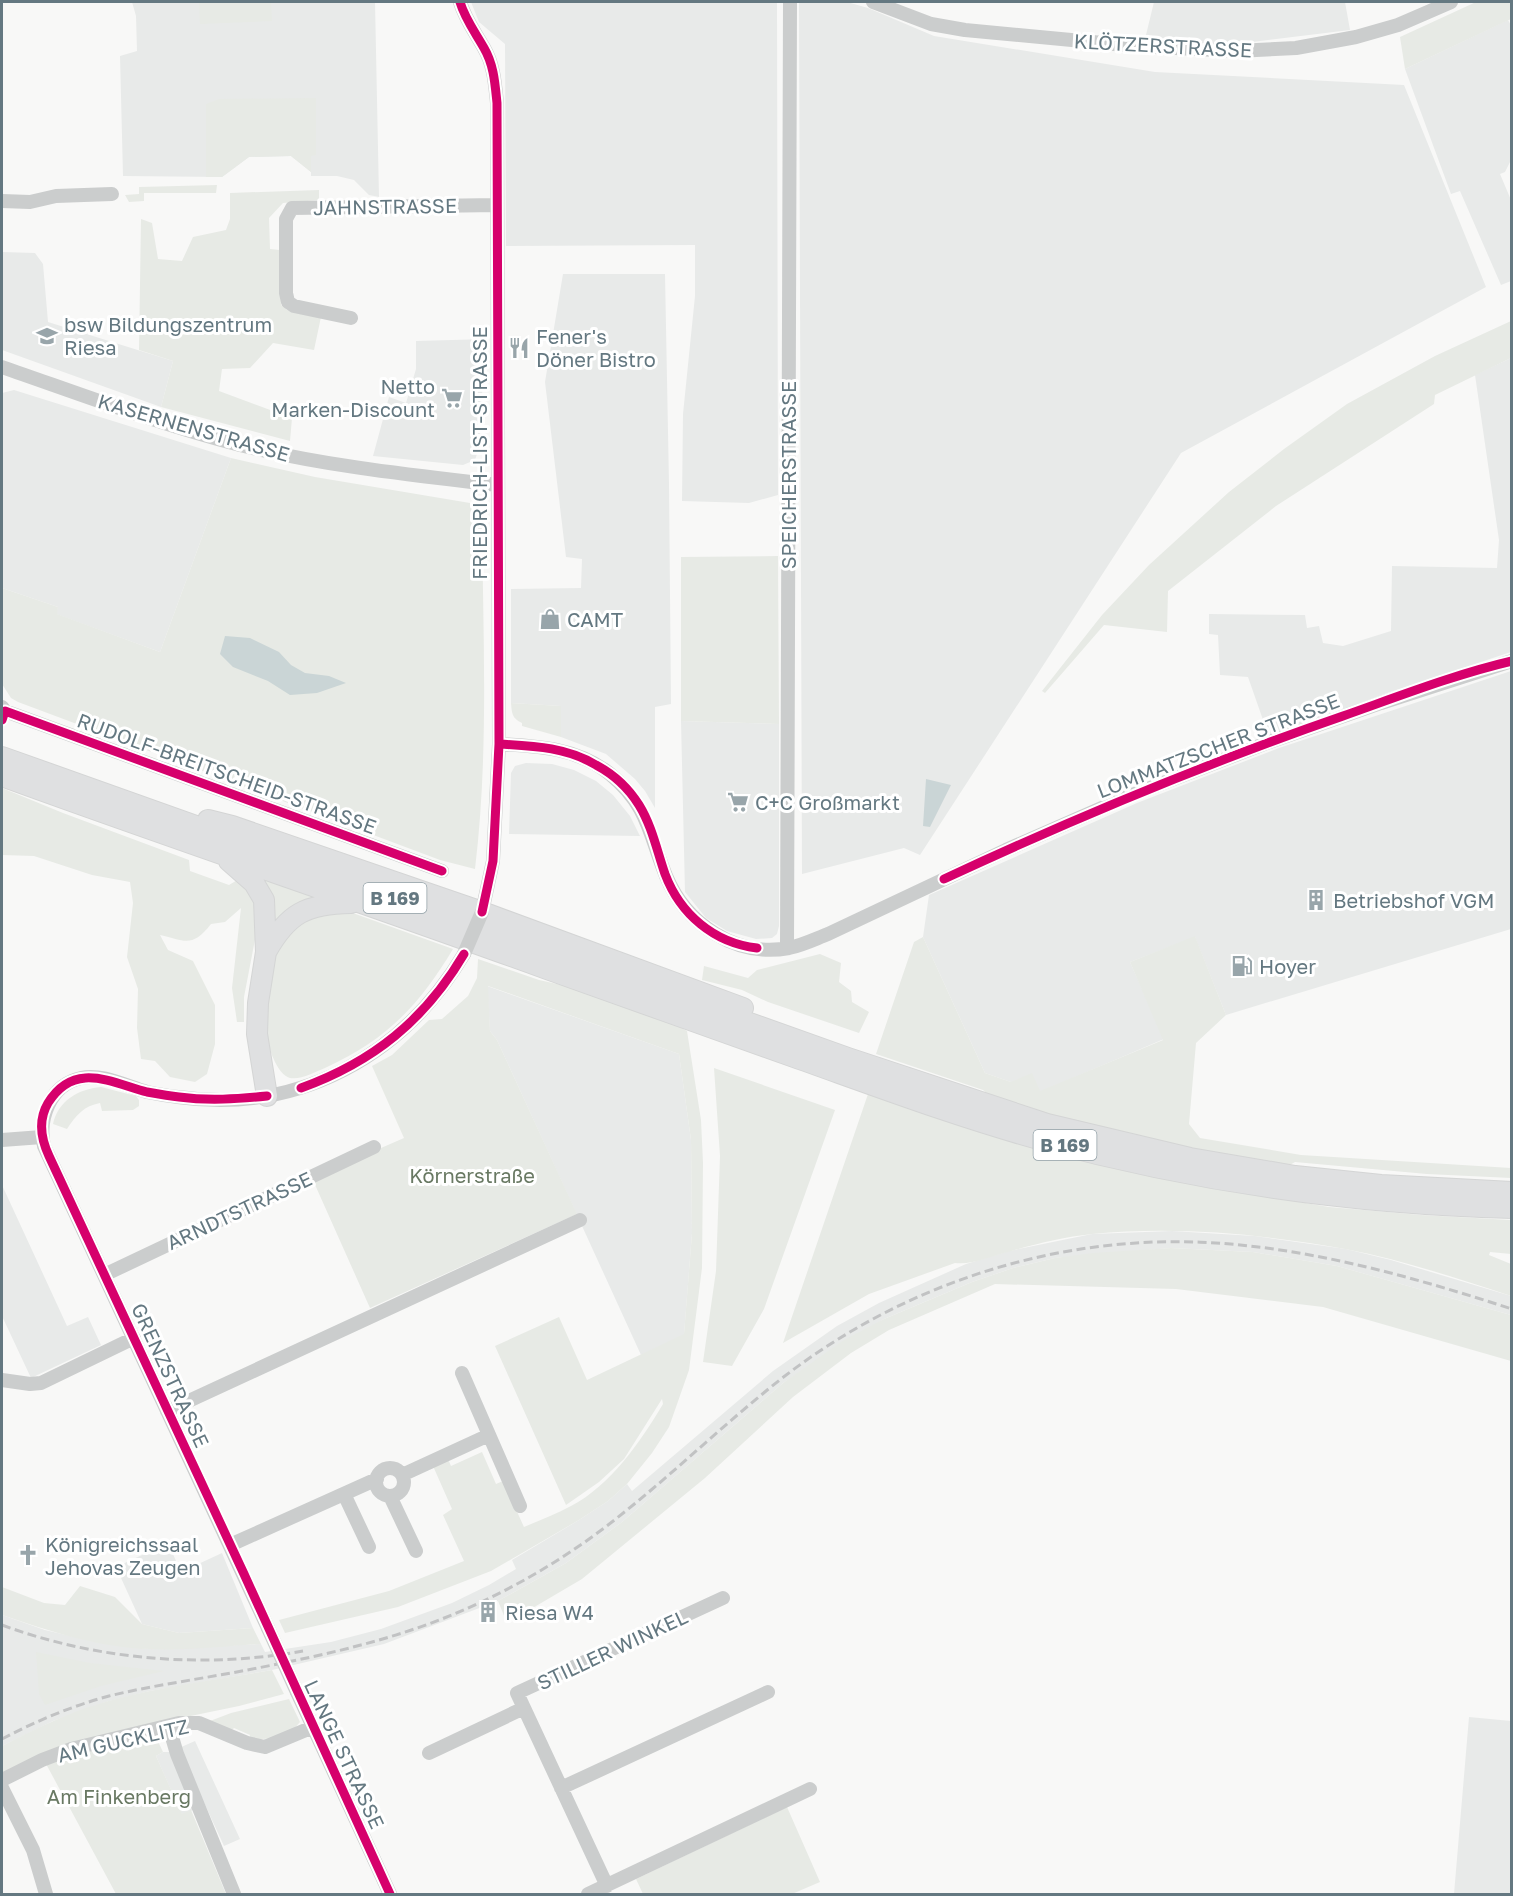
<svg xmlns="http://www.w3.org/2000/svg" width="1513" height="1896" font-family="'Golos Text',sans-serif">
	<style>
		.built { fill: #e8eae9 }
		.green { fill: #e7eae5 }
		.water { fill: #cad5d6 }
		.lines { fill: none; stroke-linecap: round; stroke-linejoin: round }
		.highway-casing { stroke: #d4d5d5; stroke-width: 22 }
		.minor { stroke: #cbcdcd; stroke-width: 14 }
		.highway { stroke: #dfe0e1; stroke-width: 20 }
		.rail { stroke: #c1c2c3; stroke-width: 3; stroke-dasharray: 9 4.5; stroke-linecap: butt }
		.minor-bridge { stroke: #cbcdcd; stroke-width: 14 }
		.cycleway-casing { stroke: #fff; stroke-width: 13 }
		.cycleway { stroke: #d6006c; stroke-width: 9 }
		.labels { text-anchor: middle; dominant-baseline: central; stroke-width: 6; stroke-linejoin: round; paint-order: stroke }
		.shield { fill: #fff; stroke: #92a0a7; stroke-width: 1.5 }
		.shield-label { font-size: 18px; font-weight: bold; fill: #647881 }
		.street-label { font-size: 20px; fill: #647881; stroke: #fff }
		.poi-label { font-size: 20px; fill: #647881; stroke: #fff; text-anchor: start }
		.park-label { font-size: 20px; fill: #697963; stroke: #fff }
	</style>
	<rect width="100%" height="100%" fill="#f8f8f7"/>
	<path class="built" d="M132 2H375L379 197 369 195 354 180 337 176H311V172L291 156 249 157 222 177 123 176 120 56 137 51 136 16Z
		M471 2H777L778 495 749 503 682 501 683 414 695 296V245L506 246 505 44 479 22Z
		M799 2H847L868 8 934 36 1155 72 1404 85 1486 287 1181 453 920 855 904 848 802 874Z
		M1154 2H1345L1350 30 1220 46 1145 39Z
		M1508 20 1512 27 1511 160 1505 172 1500 174 1511 200V281L1501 285 1460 191 1451 194 1405 69Z
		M2 252 35 253 43 264 48 322 173 361 161 407 2 350Z
		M563 274H665L669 484 671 704 655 707V808L645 791 635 779 606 754 561 737V706L511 703V589L581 588 582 559 566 557 545 382Z
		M488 339V365L483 378 479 448 475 460 463 465 373 456 389 397 406 403 416 369V341Z
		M1511 358V652L1387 693 1269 737 1248 677 1220 675 1218 635 1209 634V614L1305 615 1307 628 1319 626 1323 643 1343 646 1391 631 1392 566 1497 568 1499 540 1475 375Z
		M14 390 231 458 160 652 56 614 58 607 2 588V393Z
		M1511 671V929L1226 1015 1195 937 1130 962 1164 1039 1040 1092 985 1073 923 937 929 895 1137 803 1279 748Z
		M681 721 779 724V926L777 934 772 938 756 939 727 931 706 918 685 892Z
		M526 763 552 764 574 770 596 781 613 795 630 816 640 836 509 834 511 773 515 766Z
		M487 986 679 1054 691 1140 692 1233 684 1335 641 1355 497 1040 490 1031Z
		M2 1185 67 1326 88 1317 101 1345 31 1378 2 1316Z
		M1172 1231 1255 1236 1346 1249 1391 1260 1511 1296V1315L1337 1266 1253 1252 1171 1248 1055 1258 1013 1268 972 1282 884 1319 783 1383 622 1522 566 1563 498 1601 384 1644 272 1670 150 1691 106 1702 53 1721 2 1746V1615L45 1630 96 1642 149 1649 261 1644 265 1652 331 1642 381 1629 452 1603 489 1585 516 1569 512 1560 579 1520 608 1501 627 1484 632 1491 773 1371 837 1326 879 1303 966 1264 1009 1251 1092 1234Z
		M168 1543 181 1572 222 1553 253 1628 179 1633 142 1624 116 1567Z
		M1469 1717 1511 1721V1894H1454Z
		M195 1741 240 1839 224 1846 179 1748Z
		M163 1752H171L195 1809 182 1815 156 1756Z"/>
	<path class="green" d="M199 2H271L272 21 200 24Z
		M1476 2H1511V19L1405 69 1400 37Z
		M316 98V155L311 156V172L291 156 249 157 222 177H206V104L219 99Z
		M217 185 216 193H144V201L129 202 125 195 139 194V187Z
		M319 190V200L283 203 269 218 270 249 280 250 281 305 287 310 321 317 314 350 273 343 250 368 222 369 219 391 292 418 290 441 161 407 173 361 139 350 141 219 152 223 158 259 182 261 193 237 226 230 230 219V193Z
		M1511 321V358L1435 395 1434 404 1276 506 1168 591 1167 632 1104 625 1045 693 1042 691 1102 615 1149 565 1229 492 1284 449 1347 404 1435 356Z
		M231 458 315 477 470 503 479 511 482 521C483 637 489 754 475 869L440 860 18 702 11 698 2 684V588L58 607 57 614 160 652Z
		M778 556 779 724 681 721V557Z
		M511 703 561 706V737L522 726V723C512 718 512 714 511 703Z
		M2 788 63 813 189 860 190 871 229 885 239 879 256 897 257 929 244 997V1022H237L232 988 241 908 225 922 211 924C192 948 186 941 160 935L168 950 193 961 215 1005V1044L207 1074 195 1082 170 1077 155 1061 141 1059 137 1028 138 989 127 957 133 903 130 882 92 875 34 856 2 855Z
		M248 870 326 897 271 933Z
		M350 912 453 949C419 1006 386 1040 325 1068 315 1072 301 1080 290 1078 283 1076 278 1068 275 1062 261 1032 265 1012 269 981 270 973 270 962 274 954 281 940 294 927 304 914Z
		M1195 936 1226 1015 1196 1043 1189 1124 1200 1138 1301 1155 1511 1168V1178L1427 1174 1295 1162 1288 1166C1188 1149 1090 1127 993 1099L983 1090 876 1054 914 942 923 937 985 1073 1011 1082 1032 1073 1040 1091 1163 1040 1130 962Z
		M820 954 841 963 839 982 851 991 852 1002 869 1012 859 1033 768 1002 742 990 702 980 704 966 748 978 757 970Z
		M478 959 539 980 566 986 678 1026 687 1031 701 1120 703 1163 702 1268 689 1370 669 1427 652 1453 627 1484 608 1501 579 1520 491 1571 398 1607 285 1633 279 1620 389 1591 464 1561 443 1515 452 1509 433 1466 448 1459 451 1466 482 1452 496 1484 503 1481 524 1527C540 1520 556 1514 571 1506 610 1486 641 1441 663 1404L662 1399 624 1459 599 1482 566 1505 495 1346 559 1317 587 1380 684 1334 692 1233 691 1140 679 1054 488 986 490 1031 497 1040 577 1214 370 1308 312 1178 404 1138 372 1066 392 1055 429 1020 442 1019 468 996 477 978Z
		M714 1068 835 1110 764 1309 732 1366 703 1362 716 1271 720 1156Z
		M101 1087 136 1096 139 1100V1106L133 1110 102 1111 100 1103C84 1106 76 1115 67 1129L53 1124C58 1101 78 1089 101 1087Z
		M868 1094 1104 1166 1177 1181 1329 1207 1421 1215 1511 1220V1254L1490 1252 1489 1255 1511 1264V1296C1457 1278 1402 1260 1345 1249 1262 1234 1177 1226 1092 1234 1064 1237 1035 1244 1008 1252 991 1256 973 1265 955 1263L869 1294 783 1343Z
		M1171 1248 1253 1252 1337 1266 1511 1315V1361L1323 1307 1176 1289 995 1284 889 1330 851 1353 793 1397 705 1478 582 1579 507 1623 498 1601 566 1563 622 1522 783 1383 844 1340 884 1319 972 1282 1013 1268 1055 1258 1093 1253Z
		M80 1586 115 1597 142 1624 179 1633 253 1628 261 1644C224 1646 187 1651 150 1649 100 1648 49 1631 2 1615V1587L44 1603 65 1605Z
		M36 1652 90 1663 164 1671 101 1686 45 1705 39 1694Z
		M272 1670 284 1694 239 1706 176 1719 2 1776V1746C29 1732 57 1718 86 1708 146 1688 210 1681 272 1670Z
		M289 1699 300 1722C288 1738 267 1741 249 1738L250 1735 234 1728 232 1730 210 1721 231 1713Z
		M155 1735 163 1752 156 1756 182 1814 191 1810 226 1894H116L45 1762 75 1753Z
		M787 1807 820 1882 792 1894H643L636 1879Z"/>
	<path class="water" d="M225 636 250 638 279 652 291 665 305 673 329 676 346 683 317 693 290 695 268 681 233 667 220 654Z
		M926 779 951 785 930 827 923 826Z"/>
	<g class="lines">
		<defs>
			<path id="highway" d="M2 757 848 1058 1047 1124 1190 1158 1295 1176 1381 1185 1512 1192
				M2 776C183 842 366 903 547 969 629 999 712 1027 794 1057 876 1086 958 1117 1042 1140 1197 1182 1351 1204 1512 1208
				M208 820 232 826 482 912 743 1008
				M229 861 254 883 264 900 266 952 258 1003 257 1034 267 1096
				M266 952C288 913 306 904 351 903"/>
		</defs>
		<use href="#highway" class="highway-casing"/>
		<path class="minor" d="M460 2C465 19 475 32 484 48 494 65 495 84 497 103L499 744 493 861 482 912
			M873 2 931 24 965 30 1135 46 1236 51 1296 48 1356 37 1398 25 1451 2
			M2 201 30 202 56 196 112 194
			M351 318 294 306 288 302 286 293V219L292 208 497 205
			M2 367C80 394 159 424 240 445 325 466 411 475 497 485
			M2 707 5 711 442 871
			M499 744C538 746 578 748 610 774 648 805 649 834 666 876 686 924 736 958 789 948 803 945 815 939 828 934L1006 850 1127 797 1264 744 1381 703 1512 661
			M787 948 790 2
			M2 1140 42 1137
			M104 1275 374 1147
			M462 1373 520 1506
			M2 1380 30 1384 41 1383 134 1338
			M167 1411 580 1220
			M376 1482a14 14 0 1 1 28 0a14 14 0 1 1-28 0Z
			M402 1475 489 1435
			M344 1494 369 1547
			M390 1496 416 1551
			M230 1545 377 1479
			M268 1628 44 1146C38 1119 50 1085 81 1078 102 1073 126 1086 147 1092 157 1094 168 1096 178 1097 299 1114 403 1056 464 954
			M297 1692 390 1894
			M172 1725V1737L177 1754 234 1894
			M429 1753 524 1708
			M2 1780 42 1760 71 1749 179 1723H199L247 1743 265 1747 313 1727
			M2 1788 33 1850 46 1894
			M561 1788 768 1692
			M607 1886 517 1693 723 1598
			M588 1894 810 1789"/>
		<use href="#highway" class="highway"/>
		<path class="rail" d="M2 1625C97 1660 203 1669 303 1651
			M2 1739C36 1721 72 1706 109 1696 154 1685 201 1679 247 1670 326 1655 404 1638 477 1604 527 1581 574 1552 617 1518 674 1473 725 1423 781 1379 899 1287 1047 1237 1197 1242 1304 1246 1410 1276 1512 1309"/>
		<path class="minor-bridge" d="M464 954 482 912
			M268 1628 297 1692"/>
		<defs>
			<path id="cycleway" d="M460 2C465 19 475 32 484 48 494 65 495 84 497 103L499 744 493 861 482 912
				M2 720 5 711 442 871
				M499 744C533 746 566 747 596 765 613 774 629 789 639 805 652 826 657 851 665 874 680 914 714 943 757 948
				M944 879C1075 818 1207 763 1343 716 1397 697 1456 674 1512 661
				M301 1088C373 1062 425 1020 464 954
				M267 1096C237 1099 209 1101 179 1097 169 1096 158 1094 147 1092 110 1082 74 1061 48 1103 38 1120 41 1139 49 1156L244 1574 390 1894"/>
		</defs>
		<use href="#cycleway" class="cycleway-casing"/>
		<use href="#cycleway" class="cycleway"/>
	</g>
	<defs>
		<symbol id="university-bare" viewBox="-9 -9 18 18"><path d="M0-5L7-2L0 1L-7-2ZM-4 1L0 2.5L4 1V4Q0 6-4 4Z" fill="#98a5aa" stroke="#fff" stroke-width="2.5" paint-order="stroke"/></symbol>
		<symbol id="restaurant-bare" viewBox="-9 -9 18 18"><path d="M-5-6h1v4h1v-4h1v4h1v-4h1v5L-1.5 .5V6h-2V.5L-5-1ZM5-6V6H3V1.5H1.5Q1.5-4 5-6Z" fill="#98a5aa" stroke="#fff" stroke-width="2.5" paint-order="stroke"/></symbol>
		<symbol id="supermarket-bare" viewBox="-9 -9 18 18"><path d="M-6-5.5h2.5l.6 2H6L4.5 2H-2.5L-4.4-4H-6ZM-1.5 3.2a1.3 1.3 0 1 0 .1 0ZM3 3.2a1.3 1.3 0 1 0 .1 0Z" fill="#98a5aa" stroke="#fff" stroke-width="2.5" paint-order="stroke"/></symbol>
		<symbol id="shop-bare" viewBox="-9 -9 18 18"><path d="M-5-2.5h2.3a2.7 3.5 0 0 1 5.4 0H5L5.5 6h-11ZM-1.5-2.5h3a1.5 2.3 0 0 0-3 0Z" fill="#98a5aa" stroke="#fff" stroke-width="2.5" paint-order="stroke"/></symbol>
		<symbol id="building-bare" viewBox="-9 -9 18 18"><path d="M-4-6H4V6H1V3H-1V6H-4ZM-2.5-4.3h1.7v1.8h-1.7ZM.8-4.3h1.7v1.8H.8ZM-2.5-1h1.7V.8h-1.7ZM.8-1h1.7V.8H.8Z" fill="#98a5aa" stroke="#fff" stroke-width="2.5" paint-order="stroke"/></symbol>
		<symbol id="fuel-bare" viewBox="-9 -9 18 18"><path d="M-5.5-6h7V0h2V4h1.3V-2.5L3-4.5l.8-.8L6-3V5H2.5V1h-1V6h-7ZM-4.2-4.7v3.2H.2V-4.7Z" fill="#98a5aa" stroke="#fff" stroke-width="2.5" paint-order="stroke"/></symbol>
		<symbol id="church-bare" viewBox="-9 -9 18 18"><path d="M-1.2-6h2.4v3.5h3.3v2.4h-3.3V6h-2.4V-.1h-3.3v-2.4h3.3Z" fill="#98a5aa" stroke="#fff" stroke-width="2.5" paint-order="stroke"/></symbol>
	</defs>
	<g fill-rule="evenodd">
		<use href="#university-bare" x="32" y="321" width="30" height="30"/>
		<use href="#restaurant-bare" x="504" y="333" width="30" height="30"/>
		<use href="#supermarket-bare" x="437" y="383" width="30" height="30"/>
		<use href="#shop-bare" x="535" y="604" width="30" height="30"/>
		<use href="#supermarket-bare" x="723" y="787" width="30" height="30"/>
		<use href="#building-bare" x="1301" y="885" width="30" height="30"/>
		<use href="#fuel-bare" x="1227" y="951" width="30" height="30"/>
		<use href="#church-bare" x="13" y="1540" width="30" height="30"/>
		<use href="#building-bare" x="473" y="1597" width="30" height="30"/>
	</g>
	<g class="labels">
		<g class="shield">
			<rect x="363.5" y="883" width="63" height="30" rx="4.5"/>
			<rect x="1033.5" y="1130" width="63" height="30" rx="4.5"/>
		</g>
		<g class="shield-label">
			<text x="395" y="898">B 169</text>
			<text x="1065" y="1145">B 169</text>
		</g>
		<g class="street-label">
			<text transform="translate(1163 45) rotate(3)">KLÖTZERSTRASSE</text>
			<text transform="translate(385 206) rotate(-1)">JAHNSTRASSE</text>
			<text transform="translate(194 427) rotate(16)">KASERNENSTRASSE</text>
			<text transform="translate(479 453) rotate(-90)">FRIEDRICH-LIST-STRASSE</text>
			<text transform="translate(788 475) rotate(-90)">SPEICHERSTRASSE</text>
			<text transform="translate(1218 745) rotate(-21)">LOMMATZSCHER STRASSE</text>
			<text transform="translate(227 773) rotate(20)">RUDOLF-BREITSCHEID-STRASSE</text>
			<text transform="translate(239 1210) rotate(-25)">ARNDTSTRASSE</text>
			<text transform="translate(171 1375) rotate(65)">GRENZSTRASSE</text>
			<text transform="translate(612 1649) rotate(-25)">STILLER WINKEL</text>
			<text transform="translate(123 1740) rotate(-13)">AM GUCKLITZ</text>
			<text transform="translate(345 1754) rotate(65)">LANGE STRASSE</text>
		</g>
		<g class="poi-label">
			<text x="64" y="324">bsw Bildungszentrum<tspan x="64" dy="23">Riesa</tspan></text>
			<text x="536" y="336">Fener's<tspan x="536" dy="23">Döner Bistro</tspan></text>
			<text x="435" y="386" text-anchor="end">Netto<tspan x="435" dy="23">Marken-Discount</tspan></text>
			<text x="567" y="619">CAMT</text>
			<text x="755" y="802">C+C Großmarkt</text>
			<text x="1333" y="900">Betriebshof VGM</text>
			<text x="1259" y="966">Hoyer</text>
			<text x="45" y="1544">Königreichssaal<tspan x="45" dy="23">Jehovas Zeugen</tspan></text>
			<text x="505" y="1612">Riesa W4</text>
		</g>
		<g class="park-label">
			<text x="472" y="1175">Körnerstraße</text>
			<text x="119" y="1796">Am Finkenberg</text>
		</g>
	</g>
	<rect width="1513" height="1896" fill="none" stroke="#647881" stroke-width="6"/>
</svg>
